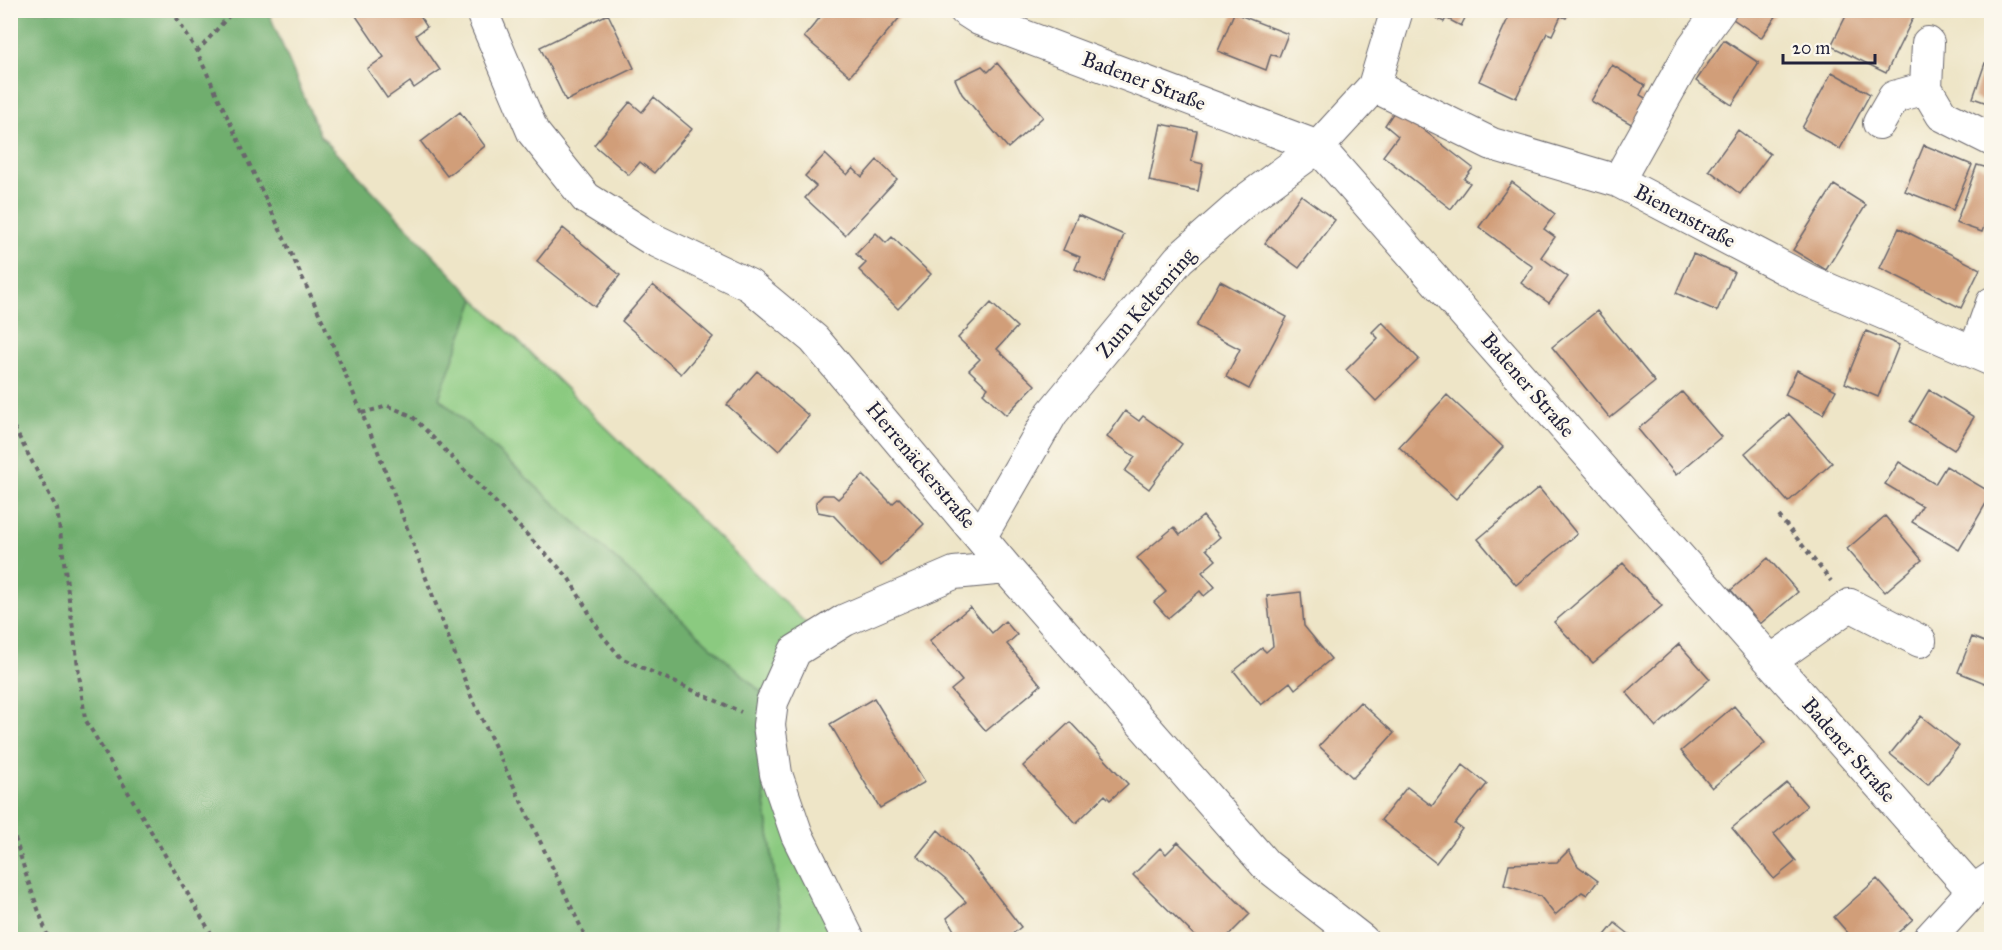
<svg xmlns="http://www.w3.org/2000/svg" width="2002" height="950" font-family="'IM FELL Great Primer',serif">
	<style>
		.green { fill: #8bca80; stroke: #56765e; stroke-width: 1.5 }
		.forest { fill: #70ae6e; stroke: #496854; stroke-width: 1.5 }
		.building { fill: #d19e79 }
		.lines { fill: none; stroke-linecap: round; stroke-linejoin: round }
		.minor-casing { stroke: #69666c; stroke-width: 34 }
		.path { stroke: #69666c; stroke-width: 4; stroke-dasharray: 4.5 4.5; stroke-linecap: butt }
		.minor { stroke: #fff; stroke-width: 32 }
		.labels { text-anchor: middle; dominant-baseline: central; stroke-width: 6; stroke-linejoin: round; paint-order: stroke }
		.street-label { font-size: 21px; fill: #22223b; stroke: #fbf7ec }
	</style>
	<rect width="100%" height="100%" fill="#fbf7ec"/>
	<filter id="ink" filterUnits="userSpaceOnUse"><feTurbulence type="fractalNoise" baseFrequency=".0167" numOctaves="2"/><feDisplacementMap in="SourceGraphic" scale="12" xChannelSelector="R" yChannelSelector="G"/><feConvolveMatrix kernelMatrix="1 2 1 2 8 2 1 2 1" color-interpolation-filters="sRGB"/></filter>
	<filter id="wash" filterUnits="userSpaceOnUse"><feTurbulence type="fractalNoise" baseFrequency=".008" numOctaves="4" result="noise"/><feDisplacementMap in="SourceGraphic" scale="24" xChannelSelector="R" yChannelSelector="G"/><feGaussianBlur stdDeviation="1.35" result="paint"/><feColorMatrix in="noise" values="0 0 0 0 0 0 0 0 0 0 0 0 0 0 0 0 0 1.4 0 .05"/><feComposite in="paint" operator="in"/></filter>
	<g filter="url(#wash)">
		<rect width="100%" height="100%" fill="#eee5c7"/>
		<path class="green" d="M475 299 819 636 772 702 439 398Z
			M776 774 850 939H783L763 787Z"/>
		<path class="forest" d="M10 11H268L320 135 475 299 439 398 772 702 763 787 783 939H11Z"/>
		<g id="blocks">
			<path class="building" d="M352 10H416L427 27 416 35 440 70 414 88 410 82 387 98 367 69 384 57Z
				M826 10H895L901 16 850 76 804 37Z
				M1421 10H1469L1461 26 1446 18 1444 22Z
				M1512 10H1570L1566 18 1561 16 1552 35 1547 33 1516 98 1479 81Z
				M1738 10H1777L1779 12 1761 38 1733 19Z
				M1849 10H1917L1886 73 1831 46Z
				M1234 13 1288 34 1279 57 1271 54 1266 70 1218 51Z
				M608 14 634 68 566 101 540 47Z
				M1724 40 1759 63 1732 105 1696 81Z
				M997 63 1043 117 1008 148 962 94 955 79 982 66 988 72Z
				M1985 63 1992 66V114L1987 113 1990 104 1973 98Z
				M1612 65 1645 85 1640 95 1647 99 1633 125 1591 101Z
				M1832 72 1870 94 1840 149 1802 128Z
				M654 97 692 129 654 173 640 162 629 175 594 145 630 102 642 112Z
				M1396 109 1473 168 1464 179 1470 183 1451 209 1383 156 1398 136 1385 125Z
				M460 112 485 146 447 176 421 142Z
				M1161 124 1197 131 1191 161 1203 164 1198 191 1149 181Z
				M1738 130 1770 154 1740 194 1709 170Z
				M1924 145 1972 165 1953 210 1905 191Z
				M825 154 847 175 853 168 862 177 877 160 897 179 845 235 805 198 816 186 805 176Z
				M1977 165 1992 169V204L1982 232 1956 223Z
				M1512 182 1555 214 1544 229 1555 237 1541 257 1568 277 1549 303 1521 283 1533 267 1479 227Z
				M1834 185 1866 205 1826 270 1793 250Z
				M1301 195 1335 220 1299 268 1265 243Z
				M1078 215 1124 235 1104 282 1075 269 1080 257 1063 250Z
				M563 228 620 275 595 307 537 261Z
				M1899 228 1980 269 1961 308 1880 268Z
				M876 233 886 243 892 237 931 274 898 309 859 270 866 263 856 254Z
				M1693 254 1734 272 1717 311 1676 293Z
				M1220 281 1287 317 1249 389 1226 377 1240 349 1196 326Z
				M653 285 713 337 681 374 622 321Z
				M991 303 1017 327 997 349 1035 385 1006 415 983 393 988 388 969 370 980 359 958 338Z
				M1597 311 1655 382 1610 418 1552 347Z
				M1382 322 1419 359 1376 401 1346 370 1378 338 1372 332Z
				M1866 331 1899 345 1878 397 1845 383Z
				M1797 370 1836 390 1823 414 1785 395Z
				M757 371 809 416 779 451 727 405Z
				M1929 390 1974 417 1954 450 1910 422Z
				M1682 392 1721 437 1676 475 1638 429Z
				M1447 395 1503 447 1456 499 1399 447Z
				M1125 411 1139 421 1143 416 1182 444 1149 489 1125 471 1135 457 1107 437Z
				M1789 414 1832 463 1788 502 1745 453Z
				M1899 462 1935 484 1946 466 1992 493 1959 550 1912 522 1922 506 1885 484Z
				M863 475 892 504 899 498 924 524 881 566 833 515 818 512 816 502 823 495H833L838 499Z
				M1539 488 1577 534 1516 585 1478 539Z
				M1203 516 1220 537 1206 549 1216 560 1202 572 1215 587 1204 596 1200 591 1168 618 1154 602 1166 592 1137 558 1174 527 1180 535Z
				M1885 516 1922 560 1885 592 1847 549Z
				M1768 558 1798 592 1760 624 1731 590Z
				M1623 563 1662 606 1593 663 1554 622Z
				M1301 592 1304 626 1331 659 1295 689 1290 682 1261 705 1234 671 1262 648 1266 652 1273 646 1267 596Z
				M970 607 992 633 1005 621 1017 635 1007 644 1041 685 986 731 951 690 962 681 929 641Z
				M1972 637 1992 645V686L1958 672Z
				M1679 644 1710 679 1656 727 1626 692Z
				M874 698 925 782 880 808 830 724Z
				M1360 702 1394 733 1353 778 1319 746Z
				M1734 706 1765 743 1712 788 1681 751Z
				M1921 716 1959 746 1928 785 1890 754Z
				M1070 722 1128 784 1110 800 1105 795 1076 823 1023 766Z
				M1463 765 1487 784 1455 824 1462 829 1436 863 1381 820 1407 787 1432 806Z
				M1787 783 1807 806 1774 834 1796 861 1774 879 1732 828Z
				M938 830 966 856 1021 927 1005 940H947L956 934 947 918 966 902 946 880 917 856Z
				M1178 842 1250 914 1224 940H1199L1133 875 1160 848 1166 854Z
				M1569 850 1578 866 1598 881 1587 895 1582 892 1555 915 1540 896 1504 885 1509 864 1557 862Z
				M1877 879 1913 919 1890 940H1854L1834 917Z
				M1615 923 1629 934 1624 940H1601Z"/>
		</g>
	</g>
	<g filter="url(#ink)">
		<use href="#blocks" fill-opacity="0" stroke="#69666c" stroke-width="1.5"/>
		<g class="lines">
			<defs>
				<path id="minor" d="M481 10 533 132 586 198 650 238 749 285 814 339 1006 568 1266 865 1362 940
					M965 10 979 19 1318 147 1973 891 1992 878
					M1928 43 1926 88 1942 115 1992 140
					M1374 86 1492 144 1618 181 1809 281 1992 360
					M1879 123 1894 97 1926 88
					M1618 181 1693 47 1720 10
					M1975 351 1992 303
					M981 536 1052 413 1179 259 1246 200 1318 147 1374 86 1397 10
					M1771 661 1850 605 1920 641
					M849 940 797 835 776 774 769 725 772 702 795 651 845 620 954 573 1006 568
					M1928 940 1973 891"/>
			</defs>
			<use href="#minor" class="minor-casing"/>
			<path class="path" d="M172 10 197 52 324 324 377 449 470 694 587 940
				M197 52 234 10
				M362 413 388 406 412 416 568 577 602 635 621 658 741 712
				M10 420 57 509 85 719 215 940
				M1779 516 1831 581
				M10 821 27 878 49 940"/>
			<use href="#minor" class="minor"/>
		</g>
	</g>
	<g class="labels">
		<g class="street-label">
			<text transform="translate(1144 81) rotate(21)">Badener Straße</text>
			<text transform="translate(1685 216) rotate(28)">Bienenstraße</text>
			<text transform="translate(1146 303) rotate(-49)">Zum Keltenring</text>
			<text transform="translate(1528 385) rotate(49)">Badener Straße</text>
			<text transform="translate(921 465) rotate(50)">Herrenäckerstraße</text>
			<text transform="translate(1849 750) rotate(49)">Badener Straße</text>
		</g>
	</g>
	<rect width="2002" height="950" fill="none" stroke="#fbf7ec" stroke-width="36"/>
	<path d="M1783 54v9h92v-9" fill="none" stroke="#22223b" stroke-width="3"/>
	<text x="1792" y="54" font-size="18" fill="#22223b" stroke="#fbf7ec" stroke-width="4.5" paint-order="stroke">20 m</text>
</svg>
